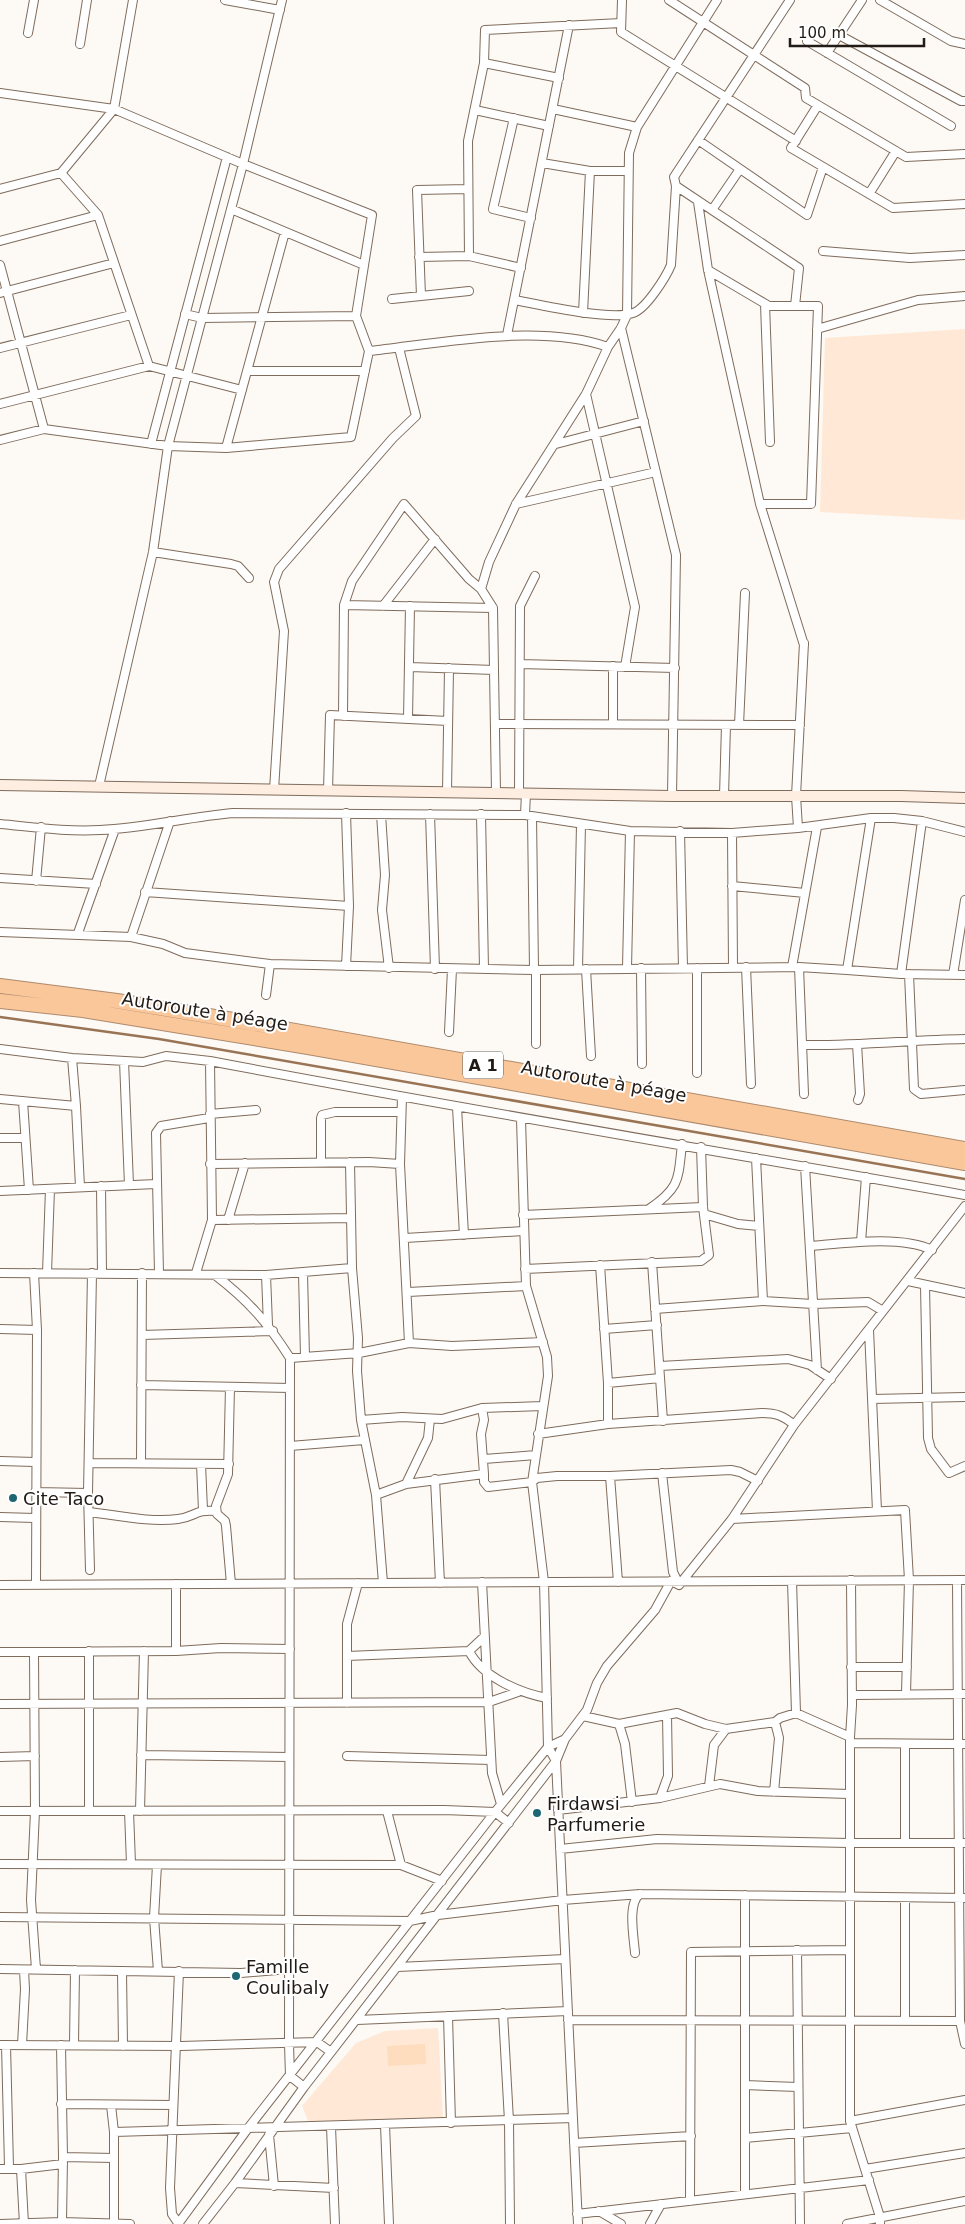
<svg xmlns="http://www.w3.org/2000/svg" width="965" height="2224" font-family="'DejaVu Sans',sans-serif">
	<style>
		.built { fill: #ffe9d6 }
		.green { fill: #fedcbe }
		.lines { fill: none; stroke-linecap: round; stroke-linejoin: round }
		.stream { stroke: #997454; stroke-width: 2.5 }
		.street-casing { stroke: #7f6c5c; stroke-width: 10 }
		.secondary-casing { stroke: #7f6c5c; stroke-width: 12 }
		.highway-casing { stroke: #ae8a6c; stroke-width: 16 }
		.street { stroke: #fff; stroke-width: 8 }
		.secondary { stroke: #feeee1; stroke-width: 10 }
		.highway { stroke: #fac79b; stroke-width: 14 }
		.poi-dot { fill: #1d6673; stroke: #fff; stroke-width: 2 }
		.labels { text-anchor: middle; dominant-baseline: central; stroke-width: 4; stroke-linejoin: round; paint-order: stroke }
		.shield { fill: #fff; stroke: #645f5a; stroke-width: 1 }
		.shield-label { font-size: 16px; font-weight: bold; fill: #221a14 }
		.street-label { font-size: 18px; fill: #221a14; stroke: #fff }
		.poi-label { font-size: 18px; fill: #221a14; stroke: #fff; text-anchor: start }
	</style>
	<rect width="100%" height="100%" fill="#fdf9f5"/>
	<path class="built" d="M965 329V520L820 512 825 338Z
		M438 2028 443 2119 309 2123 302 2106 356 2043 385 2031Z"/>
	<path class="green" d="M425 2044 426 2064 388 2066 387 2046Z"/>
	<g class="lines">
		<path class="stream" d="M0 1017 159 1039 965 1179"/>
		<defs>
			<path id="street" d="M225 0 280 10
				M622 0 621 32 796 141
				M669 0 805 88 806 98 906 157 965 154
				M880 0 951 41 965 44
				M28 33 34 0
				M839 35 961 101H965
				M807 41 951 126
				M80 44 87 0
				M827 53 862 0
				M484 63 559 78
				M0 93 114 109 243 164 372 215 356 316 369 351 351 437 226 448 168 446 44 429 0 440
				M818 105 791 148 893 208 965 204
				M553 109 637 127
				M475 110 549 126
				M514 118 493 209 531 218
				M698 140 807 215 823 167
				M542 163 590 171H628
				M61 173 98 215 149 366
				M676 186 799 268 795 306
				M0 189 61 173 114 109 133 0
				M869 194 896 151
				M698 202 708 270 760 504 804 645
				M231 209 364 265
				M712 210 740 169
				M0 241 98 215
				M823 251 910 258 965 255
				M469 256 468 141 484 63 485 30 621 23
				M419 257 469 256 521 268
				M0 265 44 429
				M708 270 769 306H818L811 504H760
				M0 293 114 263
				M421 296 417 190 468 189
				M392 299 469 291
				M515 300C541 305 610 321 633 313 646 309 666 277 671 265L676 186 674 177 790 0
				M765 304 770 442
				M583 313 590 171
				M185 314 202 318 356 316
				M621 328 676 555 672 796
				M817 329 918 300 965 296
				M507 335 569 25
				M0 348 131 315
				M369 351C441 343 539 323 608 347
				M247 371H365
				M586 394 635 607 625 667
				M0 404 149 366 242 390
				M151 444 227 157
				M556 444 644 421
				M226 448 285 232
				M516 504 656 472
				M153 552 231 564 238 566 249 578
				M481 589 489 562 516 504 586 394 608 347 621 328 627 315 629 153 637 127 717 0
				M344 605 493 608
				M383 606 435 539
				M520 664 675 668
				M410 667 494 670
				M343 716 344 605 352 581 404 504 469 579 481 589 493 608 496 793
				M408 719 410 606
				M495 724 800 725
				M613 724V666
				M739 725 745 593
				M99 786 153 552 168 446 243 164 282 0
				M274 790 284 631 274 582 279 569 393 438 416 416 399 348
				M328 791 330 715 448 721
				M447 792 449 668
				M519 793 520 606 535 576
				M724 796 726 725
				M381 814 385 875 382 910 389 968
				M430 814 435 969
				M481 814 484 969
				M525 815 526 793
				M532 816 534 970
				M0 824C33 827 67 832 100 830 145 828 188 817 233 813L525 815 630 831 732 833 798 828 871 818H894L922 821 965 832
				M798 828 796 796 804 643
				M680 831 683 968
				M732 833 733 967
				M0 878 96 884
				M36 881 41 827
				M732 886 805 893
				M145 892 349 906
				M0 932 131 937 163 944 185 953 270 964 534 970 799 967 847 970 871 818
				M78 933 115 829
				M131 937 170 821
				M346 966 349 906 346 813
				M746 967 751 1084
				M792 967 817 827
				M799 967 804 1094
				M627 968 630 831
				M641 968 642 1064
				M697 968V1073
				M578 969 581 824
				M586 969 591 1056
				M536 970V1044
				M847 970 901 974 965 975
				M901 974 922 821
				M909 974 914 1089 921 1094 965 1090
				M953 975 965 900
				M266 995 270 964
				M449 1032 452 969
				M857 1044 860 1094 858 1100
				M802 1045C856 1046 911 1040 965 1039
				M0 1049 72 1058 143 1062 166 1056 210 1061C461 1109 713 1150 965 1195
				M124 1061 129 1185
				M402 1097 400 1164 409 1343
				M0 1099 76 1106 72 1058
				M23 1101 29 1190
				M76 1106 80 1187
				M457 1107 464 1235
				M210 1114 256 1110
				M521 1119 526 1286 547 1357 548 1376 532 1482 544 1582 548 1747 556 1761 578 2224
				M0 1138H25
				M756 1158 763 1301
				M321 1162V1118L322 1115 335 1112H401
				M350 1162 352 1268 358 1338 357 1371 361 1420 376 1495 383 1583
				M210 1164 369 1162 400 1164
				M805 1166 817 1370
				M101 1186 102 1273
				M0 1191 156 1184
				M649 1209C680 1188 678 1180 682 1144
				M704 1214 738 1224 759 1226
				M523 1215 703 1207
				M212 1220 351 1218
				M228 1220 245 1163
				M405 1238 523 1231
				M861 1242 866 1177
				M811 1246C845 1243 902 1235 932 1250
				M652 1262 663 1421
				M600 1265 608 1383V1424
				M525 1269 701 1261 709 1255 703 1207 701 1147
				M0 1273 266 1275 352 1268
				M34 1273 37 1330 36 1585
				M47 1273 50 1189
				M159 1273 156 1133 161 1126 209 1118
				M196 1273 212 1220 210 1061
				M303 1273 305 1357
				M215 1275C249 1301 267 1322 290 1358L289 2044 290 2076 304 2087
				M266 1275 268 1325
				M908 1281 965 1293
				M925 1285 928 1438 931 1449 949 1473 965 1466
				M408 1292 526 1286
				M655 1309 763 1301 813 1304 868 1302 883 1311
				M0 1329 37 1330
				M604 1329 657 1325
				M869 1330 877 1511
				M142 1335 273 1331
				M290 1358 359 1353 409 1343 452 1346 543 1342
				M660 1366 788 1359 810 1365 831 1379
				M608 1383 660 1378
				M141 1385 290 1388
				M230 1387 228 1474 216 1506 217 1514 225 1521 226 1526 231 1584
				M872 1399 965 1397
				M361 1420 402 1417 442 1419 482 1408 542 1406
				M538 1434 608 1424 762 1413C776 1413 784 1416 794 1425
				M290 1446 364 1440
				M484 1459 536 1455
				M0 1461 35 1462
				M89 1463 229 1464
				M141 1463 142 1273
				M201 1464 203 1510
				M662 1473 673 1572 679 1584
				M484 1474V1482L488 1487 532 1482 537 1478 557 1476H610L731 1470 740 1472 758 1481
				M610 1476 618 1582
				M435 1479 440 1583
				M406 1484 428 1438 430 1419
				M35 1492 88 1493
				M376 1495 406 1484 484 1474 481 1434 484 1420 482 1408
				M89 1512C116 1515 151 1523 178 1519 195 1517 195 1509 216 1511
				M0 1517 35 1518
				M732 1519 905 1510 909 1580 906 1694
				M90 1570 88 1493 92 1273
				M957 1580 960 2021 965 2044
				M792 1581 796 1713
				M482 1582 492 1773 501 1804
				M0 1585 965 1580
				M176 1651 221 1648 290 1649
				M469 1651C482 1677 520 1693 547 1698
				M0 1652 176 1651V1584
				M34 1652 35 1811 31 1900 36 1969
				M347 1656 469 1651 484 1637
				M851 1667H907
				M852 1695 965 1694
				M347 1703V1624L358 1583
				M0 1704 489 1702 518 1692
				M583 1716 619 1724 677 1713 705 1724 726 1729 775 1722 780 1718 796 1713 850 1737V2121L880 2217V2224
				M619 1724 625 1744 632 1802
				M850 1737 852 1705 851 1580
				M850 1743 965 1744
				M905 1744V1843
				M141 1755 289 1757
				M347 1756 491 1760
				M0 1757 35 1756
				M709 1786 714 1745 726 1729
				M774 1792 779 1738 775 1722
				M660 1798 668 1776 667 1715
				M558 1810 660 1798 720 1784 758 1791 849 1794
				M0 1811 444 1810 495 1812 509 1823
				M89 1811V1651
				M129 1811 131 1864
				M140 1811 144 1651
				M387 1811 401 1865
				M560 1849 657 1839 849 1843H965
				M0 1864 401 1865 442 1881
				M157 1865 154 1918 158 1971
				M905 1898V2021
				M0 1917 410 1921 438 1915 563 1900 640 1894 965 1898
				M797 1950 800 2224
				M635 1953C634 1938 627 1903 640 1894
				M398 1967 565 1959
				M0 1969 241 1973 289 1969
				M122 1971 123 2046
				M503 2013 509 2121 510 2224
				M448 2016 451 2123
				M357 2020 568 2011
				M568 2020 960 2021
				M0 2045 181 2046 317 2042 331 2052
				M6 2045 9 2167
				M22 2045 25 1989 24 1970
				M61 2045 63 2157 62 2222
				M74 2045 75 1970
				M745 2085 798 2087
				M61 2104 173 2105
				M111 2105 114 2132V2223
				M850 2121 965 2100
				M385 2125 389 2224
				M331 2127 335 2224
				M114 2132 573 2118
				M269 2135 274 2186
				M745 2138 852 2128
				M574 2143 691 2136
				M63 2157 114 2158
				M0 2169H21L63 2164
				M21 2169 24 2224
				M865 2169 965 2153
				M235 2183 334 2188
				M745 2194V1895
				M690 2201 691 1952 850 1950
				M599 2211 621 2224
				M577 2214 869 2180
				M178 2223 172 2214 170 2188 179 1971
				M0 2224 62 2222 130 2224
				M178 2224 249 2127 495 1812 548 1747 565 1739
				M203 2224 235 2183 304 2087 556 1761 565 1739 587 1710 597 1683 607 1666 655 1610 671 1581 679 1585 732 1519 794 1425 965 1206
				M650 2224 661 2204
				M847 2224 965 2201"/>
			<path id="secondary" d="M0 785 672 796H901L965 798"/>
			<path id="highway" d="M0 986 117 1001 233 1020 965 1149
				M0 1001 83 1010 308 1047 965 1163"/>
		</defs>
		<use href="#street" class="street-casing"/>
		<use href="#secondary" class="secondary-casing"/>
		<use href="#highway" class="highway-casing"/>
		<use href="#street" class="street"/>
		<use href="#secondary" class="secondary"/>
		<use href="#highway" class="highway"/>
	</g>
	<g class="poi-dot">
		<circle cx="13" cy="1498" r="5"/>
		<circle cx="537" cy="1813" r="5"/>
		<circle cx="236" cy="1976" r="5"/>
	</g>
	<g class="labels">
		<rect class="shield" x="463" y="1051.5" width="40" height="27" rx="4"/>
		<g class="shield-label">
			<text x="483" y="1065">A 1</text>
		</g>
		<g class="street-label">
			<text transform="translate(205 1011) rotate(9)">Autoroute à péage</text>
			<text transform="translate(604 1081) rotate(10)">Autoroute à péage</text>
		</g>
		<g class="poi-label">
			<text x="23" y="1498">Cite Taco</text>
			<text x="547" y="1803">Firdawsi<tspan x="547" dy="21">Parfumerie</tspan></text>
			<text x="246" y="1966">Famille<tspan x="246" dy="21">Coulibaly</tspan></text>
		</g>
	</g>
	<path d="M790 38v8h134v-8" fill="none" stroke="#221a14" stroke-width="2.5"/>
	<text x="798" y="38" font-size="15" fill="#221a14" stroke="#ffffff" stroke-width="4" paint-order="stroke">100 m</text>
</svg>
